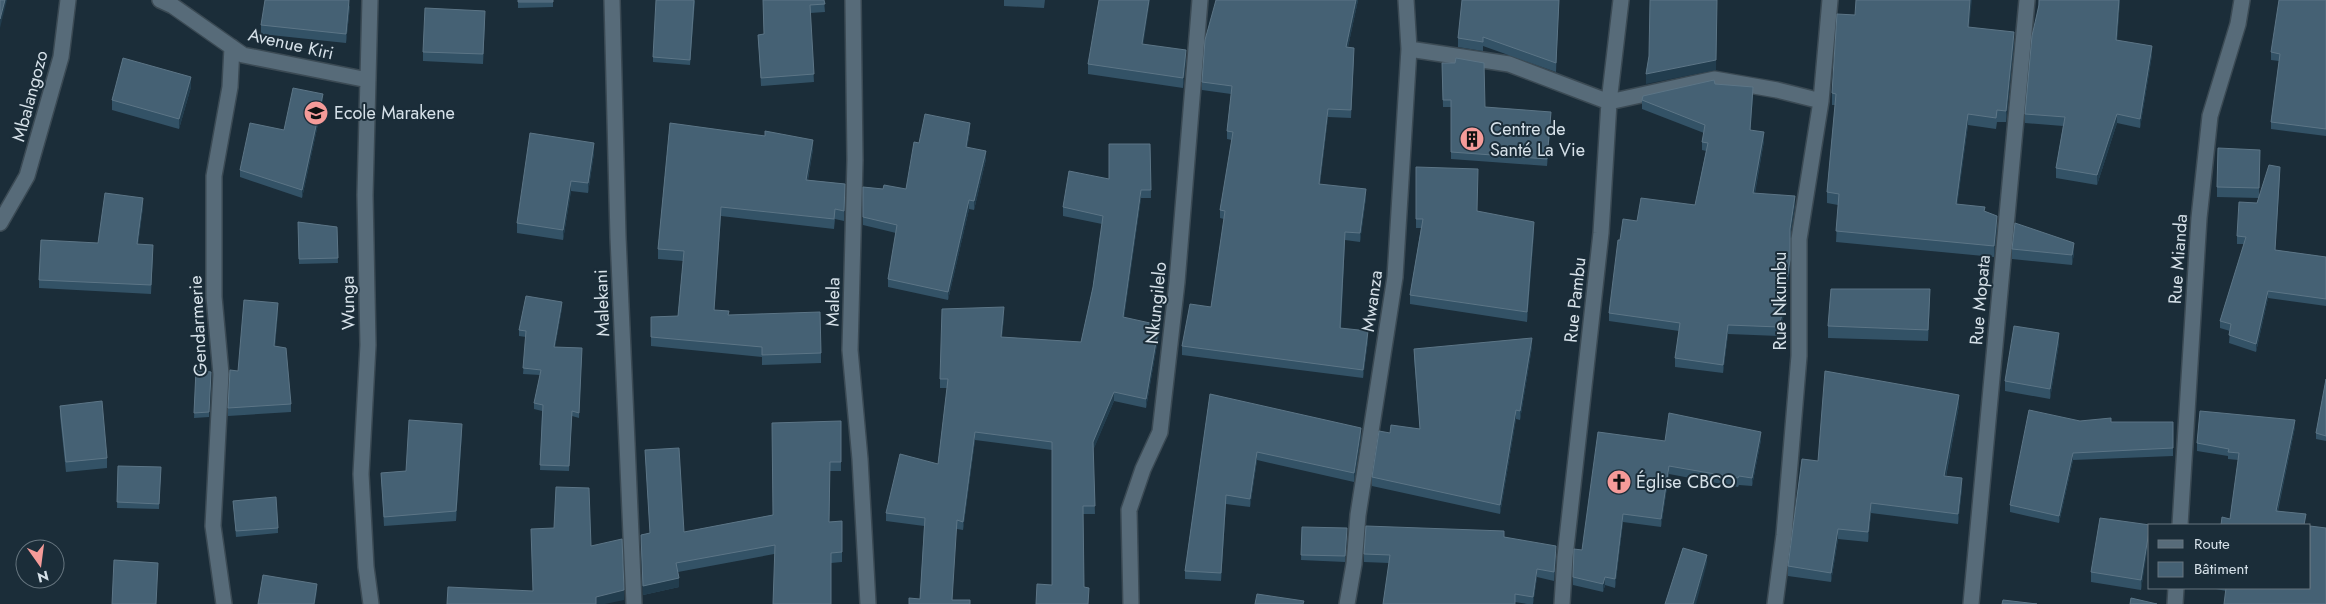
<svg xmlns="http://www.w3.org/2000/svg" width="2326" height="604" font-family="Jost,sans-serif">
	<style>
		.lines { fill: none; stroke-linecap: round; stroke-linejoin: round }
		.minor-casing { stroke: #3b4a54; stroke-width: 18 }
		.minor { stroke: #576b79; stroke-width: 15 }
		.wall { fill: #335266 }
		.shaded-wall { fill: #223d4e }
		.building { fill: #456174; stroke: #5c7586 }
		.labels { text-anchor: middle; dominant-baseline: central; stroke-width: 4; stroke-linejoin: round; paint-order: stroke }
		.street-label { font-size: 18px; fill: #d6e1e9; stroke: #1b2d39 }
		.poi-label { font-size: 18px; fill: #d6e1e9; stroke: #1b2d39; text-anchor: start }
	</style>
	<rect width="100%" height="100%" fill="#1b2d39"/>
	<g class="lines">
		<defs>
			<path id="minor" d="M160 0 173 6 243 55 368 80
				M370 0 365 195 368 345 361 474 366 567 371 604
				M612 0 618 237 634 604
				M853 0 855 160 850 350 860 459 868 604
				M1409 49 1509 64 1609 102 1714 79 1777 90 1821 101
				M0 223 27 176 61 57 68 0
				M2180 525 2199 218 2210 116 2238 24 2242 0
				M224 604 213 526 221 374 214 297V176L230 87 232 47
				M1131 604 1129 510 1143 469 1160 432 1177 282 1200 0
				M1347 604 1354 564 1358 515 1395 277 1409 49 1406 0
				M1562 604 1565 557 1601 233 1609 102 1621 0
				M1775 604 1784 535 1799 356V239L1821 101 1830 0
				M1971 604 2027 0
				M2175 604 2176 588"/>
		</defs>
		<use href="#minor" class="minor-casing"/>
		<use href="#minor" class="minor"/>
	</g>
	<path class="wall" d="M518 0H553V7L518 8Z
		M695 0 690 65 653 62V57Z
		M763 0H824L825 12 810 13 814 82 761 86 758 35 764 34Z
		M1004 0H1045L1044 8 1004 6Z
		M1216 0H1358L1348 47 1354 56 1351 118 1328 117 1320 184 1366 197 1360 242 1345 240 1341 328 1368 340 1363 378 1182 355V346L1211 307 1224 219 1220 218V210L1232 140 1227 139V131L1231 94 1202 90V82Z
		M1559 0 1556 72 1483 46V51L1458 47V38Z
		M2039 0H2120L2117 41 2152 55 2140 128 2117 123 2097 185 2056 178V168L2063 126 2025 123V114Z
		M2326 0V136L2271 129V122L2279 61 2271 60V52Z
		M350 6 346 43 261 34V25Z
		M485 21 483 64 423 61V52Z
		M1969 27 2014 43 2006 122H1997L1996 129 1968 125 1957 204 1985 212 1997 227 1994 257 1836 242 1838 205 1827 203V192L1835 105H1832V93Z
		M1143 44 1186 59 1183 88 1088 74V64Z
		M1442 63 1485 107 1551 119 1547 166 1451 159V107H1443Z
		M191 87 179 129 112 110V100Z
		M1753 96 1750 130 1764 141 1755 193 1795 205 1790 238V269L1786 292 1787 301 1779 336 1728 334 1723 373 1675 367V358L1679 331 1609 321V313L1620 240 1637 221 1695 205 1706 151 1702 150V142L1704 133 1642 109V100Z
		M323 101 302 198 240 177V170L284 130Z
		M670 123 813 149 808 180 845 184 844 221 835 219 834 229 721 216 714 310 821 353V363L762 365V357L651 346V317L678 316 683 261 658 259V249Z
		M970 131 967 147 986 159 974 210 969 209 948 300 888 287V279L896 233 863 225V187L883 189H906L919 143Z
		M1150 144 1151 198H1141L1124 317 1159 333 1146 408 1114 401 1093 450 1095 514H1083L1084 587 1089 596 1052 585V450L975 440 963 530 957 529 920 599 924 526 886 521V513L938 464 947 388H940V379L1004 316 1002 337 1081 342 1093 287 1102 224 1063 216V207L1109 179Z
		M2260 150 2259 197 2280 175 2275 250 2326 257V306L2268 298 2256 352 2229 343 2230 331 2220 328V321L2244 244H2237V236L2257 203 2259 198 2217 197V187Z
		M594 153 588 193 571 191 563 240 517 233V223Z
		M1416 167 1477 211 1534 232 1527 322 1410 304V295L1421 228H1416Z
		M143 207 138 244 153 254 151 294 39 288V280L98 243Z
		M298 222 337 227 338 263 299 264Z
		M2012 249 2074 253 2072 265 2012 259Z
		M1930 301 1928 341 1828 338V326Z
		M562 308 555 347 582 348 579 418 572 416 569 471 540 470 542 411 534 409V403L540 375 523 374 526 337 519 336V330Z
		M278 311 275 347 291 404V412L228 416V408L238 371Z
		M2059 343 2050 399 2005 391V381Z
		M1532 347 1520 420 1516 419 1500 514 1372 486V477L1390 433 1420 429 1414 358V349Z
		M196 370 211 372 209 417 194 418Z
		M2326 379V441L2316 439V433Z
		M1210 394 1361 436 1354 482 1257 460 1250 507 1226 504 1221 581 1185 579V571Z
		M1959 405 1946 477 1962 488 1958 524 1871 513 1868 542 1838 539 1831 582 1788 576V566Z
		M60 406 107 458V468L66 472 60 416Z
		M841 421V471H830L829 522 842 521V562L831 563 774 554 678 572 679 587 643 595 641 535 650 533 645 450 684 532 773 515Z
		M2080 421 2111 422H2173V456L2073 460 2059 523 2010 512V505Z
		M2295 427 2278 511 2306 522 2230 519 2238 460 2228 459V456L2197 451V443Z
		M462 433 456 521 384 526 381 473 406 471Z
		M1761 440 1752 486 1739 485 1738 487 1669 474 1661 527 1623 522 1615 588 1605 585 1603 592 1573 585V577L1582 550 1665 441Z
		M118 466 161 467 159 509 117 508Z
		M233 501 278 528V533L236 537Z
		M2150 525 2141 590 2091 582V572Z
		M1302 527 1347 534 1345 562 1301 560Z
		M1504 537 1556 554 1554 581 1537 577 1533 604H1527L1515 602V604H1383L1389 563 1364 562V554Z
		M2216 588H2310L2226 591 2216 589Z"/>
	<path class="shaded-wall" d="M5 0H7L0 28V19Z
		M350 0V6L346 43V34Z
		M1149 0H1150L1142 54V44Z
		M1356 0H1358L1346 56V47Z
		M1717 0 1716 70 1646 84V74Z
		M1970 0H1972L1968 38V27Z
		M2119 0H2120L2116 50V40Z
		M2014 32V43L2006 122V111Z
		M2152 46V55L2140 128V119Z
		M1186 50V59L1183 88V78Z
		M191 77V87L179 129V119Z
		M1753 87V96L1750 139V130Z
		M323 94V101L302 198V190Z
		M1328 109V117L1319 192V184Z
		M1551 112V119L1547 166V159Z
		M1968 114V125L1956 215V204Z
		M2117 114V123L2097 185V175Z
		M970 123V131L966 155V147Z
		M1764 132V141L1753 202V193Z
		M813 140V149L806 190V180Z
		M594 143V153L588 193V183Z
		M986 151V159L974 210V201Z
		M2280 167V175L2275 257V250Z
		M571 181V191L563 240V230Z
		M1366 189V197L1360 242V233Z
		M1141 190V198L1123 326V317Z
		M1795 196V205L1790 238V229Z
		M143 198V207L137 253V244Z
		M969 200V209L948 300V292Z
		M721 207V216L714 319V310Z
		M1997 216V227L1994 257V246Z
		M1534 222V232L1527 322V312Z
		M2074 243V253L2072 265V255Z
		M1790 260V269L1785 299 1787 292V301L1779 336V327Z
		M1930 289V301L1928 341V330Z
		M2268 291V298L2256 352V344Z
		M562 302V308L554 352V347Z
		M278 303V311L274 355V346Z
		M1004 307V316L1001 345V337Z
		M1159 325V333L1146 408V399Z
		M1728 325V334L1723 373V365Z
		M1368 331V340L1363 378V370Z
		M2059 333V343L2050 399V389Z
		M1532 338V347L1520 420V411Z
		M1114 392V401L1093 451V442Z
		M1959 395V405L1944 486V476Z
		M1516 410V419L1500 514V505Z
		M2295 420V427L2276 518V511Z
		M462 424V433L456 521V511Z
		M1361 428V436L1354 482V473Z
		M975 432V440L963 530V522Z
		M1761 432V440L1752 486V478Z
		M1257 452V460L1250 507V499Z
		M2073 453V460L2059 523V516Z
		M1669 466V474L1661 527V519Z
		M1962 478V488L1958 524V514Z
		M1226 495V504L1221 581V573Z
		M1871 503V513L1868 542V532Z
		M1623 514V522L1615 588V579Z
		M2150 525V535L2141 590V580Z
		M1838 529V539L1831 582V573Z
		M1707 555V563L1696 604H1693Z
		M1537 569V577L1533 604V597Z
		M1605 577V585L1603 592V584Z
		M679 578V587L643 595V586Z
		M317 584V592L315 604H314Z
		M624 590V600L605 604H596V597Z"/>
	<path class="building" d="M0 0H5L0 19Z
		M265 0H349L346 34 261 25Z
		M518 0H553V2H518Z
		M656 0H694L690 60 653 57Z
		M763 0H824L825 4 810 5 814 74 761 78 758 35 764 34Z
		M1099 0H1149L1142 44 1186 50 1183 78 1088 64Z
		M1216 0H1356L1346 47 1354 48 1351 110 1328 109 1319 184 1366 189 1360 233 1345 232 1340 328 1368 331 1363 370 1182 346 1190 304 1211 307 1225 211 1220 210 1233 132 1227 131 1232 86 1202 82 1205 40Z
		M1462 0H1559L1556 63 1483 37V42L1458 38Z
		M1650 0H1717L1716 60 1646 74 1649 56Z
		M1856 0H1970L1968 27 2014 32 2006 111 1997 110 1996 118 1968 114 1956 204 1985 207 1984 211 1997 216 1994 246 1836 231 1839 194 1827 192 1836 94 1832 93 1837 14 1855 15Z
		M2039 0H2119L2116 40 2152 46 2140 119 2117 114 2097 175 2056 168 2065 117 2025 114 2032 36 2039 5Z
		M2279 0H2326V129L2271 122 2280 54 2271 52Z
		M425 8 485 11 483 54 423 52Z
		M123 58 191 77 179 119 112 100Z
		M1456 58 1484 63 1485 107 1551 112 1547 159 1451 152V100H1443L1442 63H1455Z
		M1714 80 1715 84 1753 87 1750 130 1764 132 1753 193 1795 196 1790 229V260L1785 292H1787L1779 327 1728 325 1723 365 1675 358 1680 323 1609 313 1618 240H1620L1623 219 1637 221 1641 198 1695 205 1708 143 1702 142 1705 125 1642 100 1643 96Z
		M293 88 323 94 302 190 240 170 250 123 284 130Z
		M925 114 970 123 966 147 986 151 974 201 969 200 948 292 888 279 897 225 863 217V187L883 189 884 185 906 189 914 142 919 143Z
		M670 123 765 136V131L813 140 806 180 845 184 844 211 835 209 834 219 721 207 714 310 729 311 728 315 820 312 821 353 762 355V347L651 337V317L678 316 684 251 658 249Z
		M530 133 594 143 588 183 571 181 563 230 517 223Z
		M1109 144H1150L1151 190H1141L1123 317 1159 325 1146 399 1114 392 1093 442 1095 506H1083L1084 587 1089 588 1088 604H1036L1037 584 1052 585V442L975 432 963 522 957 520 952 600H970V604H909V598L920 599 925 518 886 513 900 454 938 464 948 379H940L942 309 1004 307 1001 337 1081 342 1093 287 1103 216 1063 207 1069 171 1109 179Z
		M2218 148 2260 150 2259 188 2217 187Z
		M2269 165 2280 167 2275 250 2326 257V299L2268 291 2256 344 2229 335 2231 324 2220 321 2246 237 2237 236 2239 202 2257 203Z
		M1416 167 1478 169 1477 211 1534 222 1527 312 1410 295 1423 219H1416Z
		M105 193 143 198 137 244 153 245 151 285 39 280 41 240 98 243Z
		M298 222 337 227 338 258 299 259Z
		M2015 223 2074 243 2072 255 2012 249Z
		M1831 289H1930L1928 330 1828 326Z
		M526 296 562 302 554 347 582 348 579 413 572 411 569 466 540 465 543 405 534 403 541 370 523 368 526 331 519 330Z
		M244 300 278 303 274 346 286 348 291 404 228 408 230 370 238 371Z
		M2014 326 2059 333 2050 389 2005 381Z
		M1532 338 1520 411 1516 410 1500 505 1372 477 1379 431 1390 433 1391 425 1420 429 1414 349Z
		M196 370 211 372 209 412 194 413Z
		M1825 371 1959 395 1944 476 1962 478 1958 514 1871 503 1868 532 1838 529 1831 573 1788 566 1802 459 1818 461Z
		M2326 379V436L2316 433Z
		M1210 394 1361 428 1354 473 1257 452 1250 499 1226 495 1221 573 1185 571Z
		M102 401 107 458 66 462 60 406Z
		M2029 410 2080 421 2111 418V422H2173V448L2073 453 2059 516 2010 505Z
		M2200 411 2295 420 2276 511 2306 514 2304 525H2221L2222 517 2230 519 2239 453 2228 452 2229 449 2197 443Z
		M1669 413 1761 432 1752 478 1739 476 1738 478 1669 466 1661 519 1623 514 1615 579 1605 577 1603 584 1573 577 1574 549 1582 550 1598 432 1665 441Z
		M409 420 462 424 456 511 384 517 381 473 406 471Z
		M841 421V462H830L829 522 842 521V552L831 553V604H773L775 545 676 563 679 578 643 586 641 535 650 533 645 450 679 448 684 532 773 515 772 423Z
		M118 466 161 467 159 504 117 502Z
		M556 487 589 488 591 546 622 539 624 590 596 597V604H447L448 587 533 591 531 529 554 528Z
		M276 497 278 528 236 531 233 501Z
		M2100 518 2150 525 2141 580 2091 572Z
		M1366 526 1504 531V537L1556 546 1554 572 1537 569 1533 597 1515 594V604H1383L1390 555 1364 554Z
		M2310 526 2326 528V604H2224L2226 588H2310Z
		M1302 527 1347 528 1345 556 1301 555Z
		M1683 548 1707 555 1693 604H1665Z
		M114 560 158 563 156 604H112Z
		M263 575 317 584 314 604H258Z
		M1257 594 1304 601 1303 604H1255Z
		M2131 598 2157 604H2130Z
		M2003 600 2037 604H2002Z"/>
	<defs>
		<symbol id="school-disc" viewBox="-11 -11 22 22"><circle r="9.5" fill="#f59b99" stroke="#1b2d39"/><path d="M0-5L7-2L0 1L-7-2ZM-4 1L0 2.5L4 1V4Q0 6-4 4Z" fill="#111"/></symbol>
		<symbol id="building-disc" viewBox="-11 -11 22 22"><circle r="9.5" fill="#f59b99" stroke="#1b2d39"/><path d="M-4-6H4V6H1V3H-1V6H-4ZM-2.5-4.3h1.7v1.8h-1.7ZM.8-4.3h1.7v1.8H.8ZM-2.5-1h1.7V.8h-1.7ZM.8-1h1.7V.8H.8Z" fill="#111"/></symbol>
		<symbol id="church-disc" viewBox="-11 -11 22 22"><circle r="9.5" fill="#f59b99" stroke="#1b2d39"/><path d="M-1.2-6h2.4v3.5h3.3v2.4h-3.3V6h-2.4V-.1h-3.3v-2.4h3.3Z" fill="#111"/></symbol>
	</defs>
	<g fill-rule="evenodd">
		<use href="#school-disc" x="302" y="99" width="28" height="28"/>
		<use href="#building-disc" x="1458" y="125" width="28" height="28"/>
		<use href="#church-disc" x="1605" y="468" width="28" height="28"/>
	</g>
	<g class="labels">
		<g class="street-label">
			<text transform="translate(291 44) rotate(13)">Avenue Kiri</text>
			<text transform="translate(30 96) rotate(-75)">Mbalangozo</text>
			<text transform="translate(2178 259) rotate(-86)">Rue Mianda</text>
			<text transform="translate(1575 300) rotate(-84)">Rue Pambu</text>
			<text transform="translate(1980 300) rotate(-85)">Rue Mopata</text>
			<text transform="translate(1372 301) rotate(-82)">Mwanza</text>
			<text transform="translate(1780 301) rotate(-90)">Rue Nkumbu</text>
			<text transform="translate(833 302) rotate(-89)">Malela</text>
			<text transform="translate(348 303) rotate(-91)">Wunga</text>
			<text transform="translate(602 303) rotate(-92)">Malekani</text>
			<text transform="translate(1156 303) rotate(-84)">Nkungilelo</text>
			<text transform="translate(198 326) rotate(-93)">Gendarmerie</text>
		</g>
		<g class="poi-label">
			<text x="334" y="113">Ecole Marakene</text>
			<text x="1490" y="129">Centre de<tspan x="1490" dy="21">Santé La Vie</tspan></text>
			<text x="1636" y="482">Église CBCO</text>
		</g>
	</g>
	<rect x="2148" y="524" width="162" height="65" fill="#1b2d39" stroke="#66757f"/>
	<rect x="2158" y="540" width="25" height="8" fill="#576b79" stroke="#66757f"/>
	<text x="2194" y="549" font-size="15" fill="#d6e1e9">Route</text>
	<rect x="2158" y="562" width="25" height="15" fill="#456174" stroke="#66757f"/>
	<text x="2194" y="574" font-size="15" fill="#d6e1e9">Bâtiment</text>
	<g transform="translate(40 564) rotate(166)"><circle r="24" fill="#1b2d39" stroke="#66757f"/>
	<path d="M0-4L9 19L0 12L-9 19Z" fill="#f59b99"/>
	<text y="-8" font-size="14" font-weight="bold" text-anchor="middle" fill="#d6e1e9">N</text>
	</g>
</svg>
